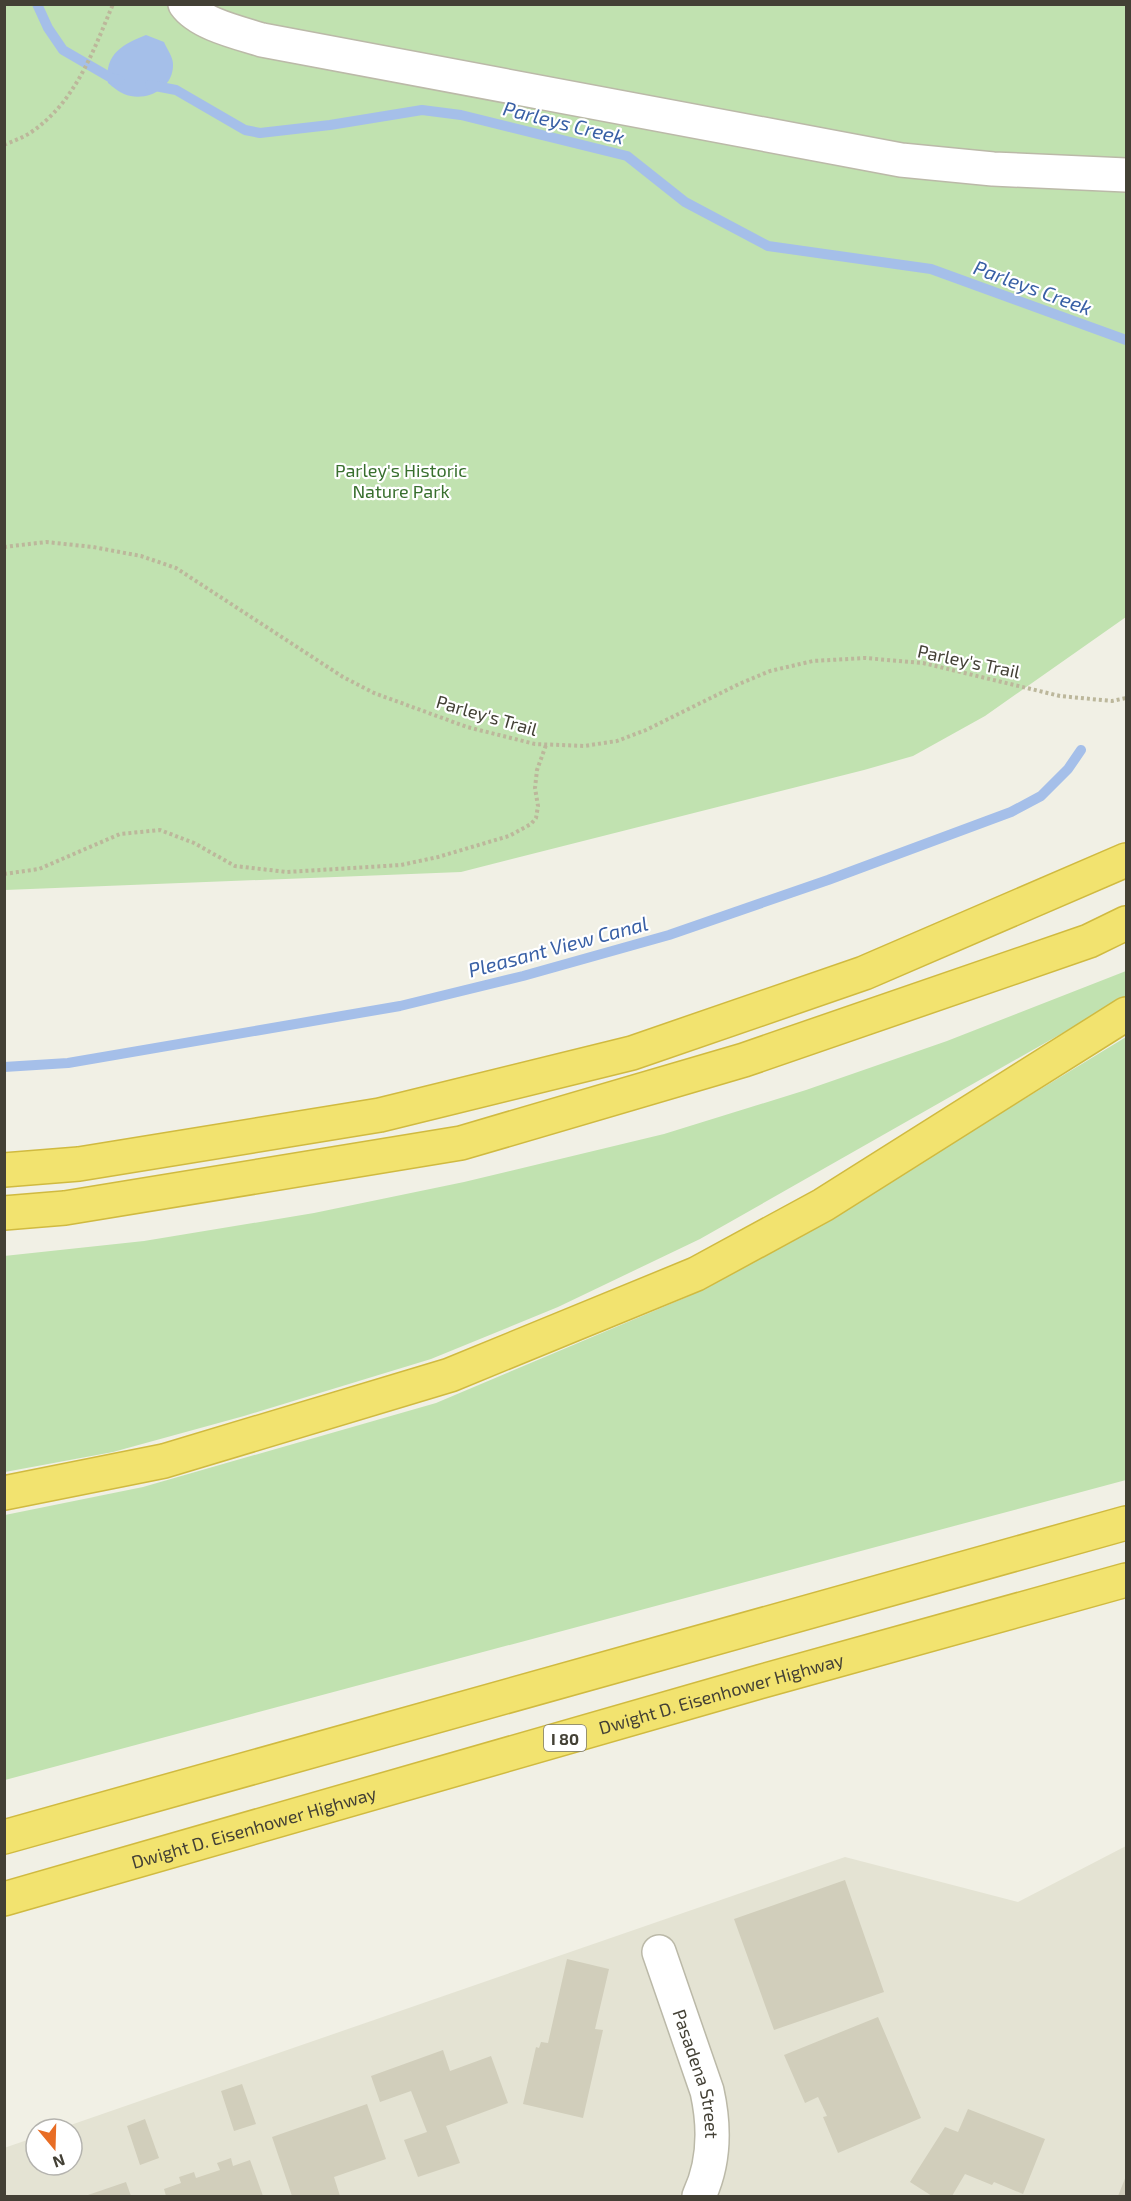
<svg xmlns="http://www.w3.org/2000/svg" width="1131" height="2201" font-family="'Exo 2',sans-serif">
	<style>
		.residential { fill: #e4e3d3 }
		.green { fill: #c1e2b0 }
		.water { fill: #a5bfe9 }
		.lines { fill: none; stroke-linecap: round; stroke-linejoin: round }
		.stream { stroke: #a5bfe9; stroke-width: 10 }
		.building { fill: #d1cebb }
		.minor-casing { stroke: #bbb9a8; stroke-width: 36 }
		.highway-casing { stroke: #d0ba40; stroke-width: 36 }
		.path { stroke: #bcb79b; stroke-width: 4; stroke-dasharray: 3 3; stroke-linecap: butt }
		.minor { stroke: #fff; stroke-width: 33 }
		.highway { stroke: #f2e36f; stroke-width: 33 }
		.labels { text-anchor: middle; dominant-baseline: central; stroke-width: 4.5; stroke-linejoin: round; paint-order: stroke }
		.shield { fill: #fff; stroke: #7b7972; stroke-width: 1.5 }
		.shield-label { font-size: 16px; font-weight: bold; fill: #434035 }
		.park-label { font-size: 18px; fill: #386f2e; stroke: #fff }
		.street-label { font-size: 18px; fill: #434035; stroke: #fff }
		.water-label { font-size: 20px; font-style: italic; fill: #385fa5; stroke: #fff }
	</style>
	<rect width="100%" height="100%" fill="#f1f0e5"/>
	<path class="residential" d="M1126 1846V2196H5L4 2148 36 2137V2165H72V2129H59L845 1857 1018 1902Z"/>
	<path class="green" d="M4 5H1126V617L985 716 913 756 864 770 461 872 5 890Z
		M1126 971V997L700 1239 558 1307 431 1359 244 1416 113 1452 5 1472 4 1256 144 1241 314 1213 464 1182 664 1134 806 1090 947 1041Z
		M1126 1037V1480L5 1780V1515L143 1487 436 1403 687 1297 816 1226Z"/>
	<path class="water" d="M146 35 164 42C167 49 173 57 173 64 174 89 145 103 124 94 119 92 113 87 108 83 104 54 123 44 146 35Z"/>
	<g class="lines">
		<path class="stream" d="M37 4 48 28 63 50 113 79 120 80
			M150 85 176 90 245 130 260 133 330 125 422 110 461 115 627 156 685 202 768 246 931 269 1126 340
			M4 1067 68 1063 400 1006 523 976 669 935 828 880 1011 812 1041 796 1068 769 1081 750"/>
	</g>
	<path class="building" d="M845 1880 884 1992 774 2030 734 1919Z
		M567 1959 609 1969 595 2029 603 2030 583 2118 523 2104 536 2047 539 2048 541 2042 548 2043Z
		M878 2017 921 2118 838 2153 823 2117 827 2116 818 2097 805 2103 784 2055Z
		M443 2050 450 2071 491 2056 508 2103 446 2126 460 2163 418 2177 404 2140 427 2132 411 2091 380 2102 371 2076Z
		M242 2084 256 2124 234 2131 221 2091Z
		M367 2104 386 2159 334 2177 340 2196H292L272 2137Z
		M968 2109 1045 2139 1023 2194 994 2182 992 2185 965 2174 952 2196H932L910 2182 945 2127 958 2132Z
		M145 2119 159 2158 140 2165 127 2126Z
		M231 2158 233 2166 250 2160 263 2196H166L164 2189 181 2183 179 2177 194 2172 196 2178 220 2170 217 2163Z
		M1126 2176V2196H1118Z
		M126 2182 131 2196H85Z"/>
	<g class="lines">
		<defs>
			<g id="minor">
				<path d="M185 4C199 24 240 33 262 40L901 160 993 169 1126 175"/>
				<path id="s1" d="M659 1952 707 2091C715 2127 715 2162 699 2196"/>
			</g>
			<g id="highway">
				<path d="M4 1170 79 1164 380 1115 632 1053 864 973 1126 860"/>
				<path d="M4 1213 65 1208 461 1143 744 1060 1089 941 1126 923"/>
				<path d="M4 1493 164 1461 450 1375 696 1274 823 1205 1126 1014"/>
				<path d="M4 1837 1126 1523"/>
				<path id="s2" d="M4 1899 759 1682 1126 1580"/>
			</g>
		</defs>
		<use href="#minor" class="minor-casing"/>
		<use href="#highway" class="highway-casing"/>
		<path class="path" d="M4 145C13 141 22 138 30 133 75 103 93 52 113 4
			M4 547 46 542 93 547 141 556 176 568 343 677 374 693 467 727 535 744 584 746 617 741 646 730 739 684 770 671 813 661 865 658 923 663 1060 696 1112 701 1126 698
			M4 874 39 869 120 834 160 830 194 843 235 866 287 872 401 865 438 857 509 836 531 824 536 818 538 806 535 788 537 770 546 745"/>
		<use href="#minor" class="minor"/>
		<use href="#highway" class="highway"/>
	</g>
	<g class="labels">
		<rect class="shield" x="544" y="1725" width="42" height="26" rx="4.5"/>
		<g class="shield-label">
			<text x="565" y="1738">I 80</text>
		</g>
		<g class="park-label">
			<text x="401" y="470">Parley's Historic<tspan x="401" dy="21">Nature Park</tspan></text>
		</g>
		<g class="street-label">
			<text transform="translate(969 661) rotate(12)">Parley's Trail</text>
			<text transform="translate(487 715) rotate(16)">Parley's Trail</text>
			<text stroke="none"><textPath href="#s2" startOffset="746">Dwight D. Eisenhower Highway</textPath></text>
			<text stroke="none"><textPath href="#s2" startOffset="260">Dwight D. Eisenhower Highway</textPath></text>
			<text stroke="none"><textPath href="#s1" startOffset="128">Pasadena Street</textPath></text>
		</g>
		<g class="water-label">
			<text transform="translate(564 122) rotate(14)">Parleys Creek</text>
			<text transform="translate(1033 287) rotate(20)">Parleys Creek</text>
			<text transform="translate(558 946) rotate(-15)">Pleasant View Canal</text>
		</g>
	</g>
	<rect width="1131" height="2201" fill="none" stroke="#434035" stroke-width="12"/>
	<g transform="translate(54 2147) rotate(161)"><circle r="28" fill="#ffffff" stroke="#b4b3ae" stroke-width="1.5"/>
	<path d="M0-4.5L10 22L0 15L-10 22Z" fill="#e86d25"/>
	<text y="-9" font-size="16" font-weight="bold" text-anchor="middle" fill="#434035">N</text>
	</g>
</svg>
